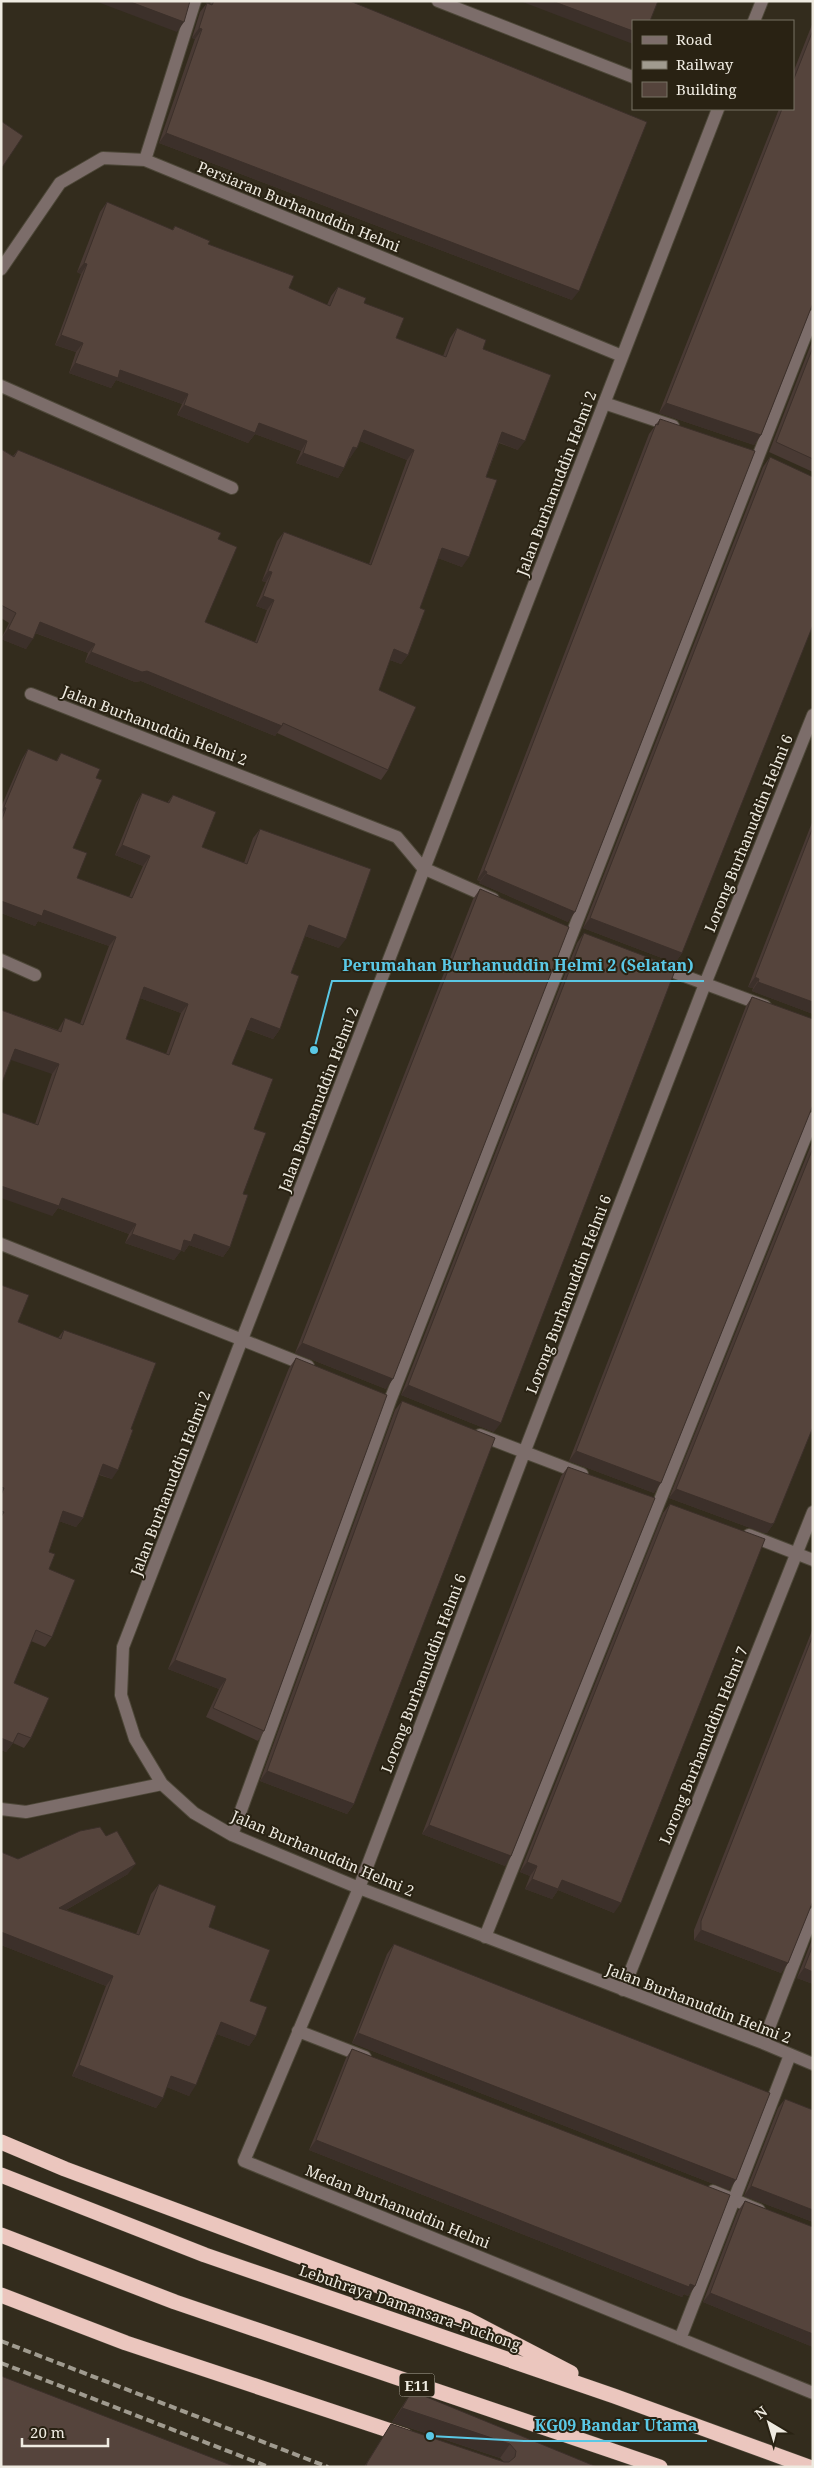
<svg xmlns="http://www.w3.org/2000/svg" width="814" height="2468" font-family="'Noto Serif',serif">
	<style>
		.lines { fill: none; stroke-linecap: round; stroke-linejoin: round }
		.minor-casing { stroke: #4d4738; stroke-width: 14 }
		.highway-casing { stroke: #4d4738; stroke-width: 16 }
		.minor { stroke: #7c6d6a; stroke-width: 12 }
		.highway { stroke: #ebc6be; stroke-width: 15 }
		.rail { stroke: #a09b8f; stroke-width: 4; stroke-dasharray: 8 4; stroke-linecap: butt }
		.wall { fill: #493a34; fill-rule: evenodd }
		.shaded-wall { fill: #3c302a }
		.building { fill: #55443c; stroke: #3c302a; fill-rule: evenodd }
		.labels { text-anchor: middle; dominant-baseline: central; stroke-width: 4; stroke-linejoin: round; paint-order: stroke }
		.shield { fill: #292213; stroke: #b4afa3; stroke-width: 1 }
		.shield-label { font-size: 14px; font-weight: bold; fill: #efebe1 }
		.street-label { font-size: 15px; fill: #efebe1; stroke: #292213 }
		.leader { fill: none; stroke: #5ac8e5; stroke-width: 2 }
		.callout-dot { fill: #5ac8e5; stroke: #292213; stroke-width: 2 }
		.callout-label { font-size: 16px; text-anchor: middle; font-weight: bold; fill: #5ac8e5; stroke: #292213; stroke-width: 4; stroke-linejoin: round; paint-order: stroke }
	</style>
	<rect width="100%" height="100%" fill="#332c1d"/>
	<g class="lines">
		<defs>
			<path id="minor" d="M438 1 633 77
				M754 21 762 1
				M718 109 123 1647 121 1695 135 1739 162 1784 194 1813 232 1835 359 1888 763 2043 813 2064
				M145 160 195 1
				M1 269 60 183 103 158 145 160 622 356
				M1 386 232 488
				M604 403 673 426
				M31 694 397 837 423 868 493 899
				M813 715 705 984 524 1453 359 1888 244 2161 813 2393
				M1 960 35 975
				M660 967 765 1006
				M1 1244 308 1366
				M480 1435 582 1474
				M749 1535 813 1560
				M1 1809 26 1812 162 1784
				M232 1835 391 1398 813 316
				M485 1937 813 1118
				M623 1990 813 1512
				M298 2031 365 2057
				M763 2043 813 1914
				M713 2191 759 2210
				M680 2339 790 2055"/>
			<path id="highway" d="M1 2142 65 2169 467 2319 571 2373
				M1 2175 205 2255 614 2396 809 2467
				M1 2235 175 2302 660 2467
				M1 2295 126 2343 406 2436"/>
		</defs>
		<use href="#minor" class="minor-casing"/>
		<use href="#highway" class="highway-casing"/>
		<use href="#minor" class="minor"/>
		<use href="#highway" class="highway"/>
		<path class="rail" d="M1 2341 328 2467
			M1 2363 269 2467"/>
	</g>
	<path class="wall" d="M211 1H350L572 300 159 143 195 39 192 38 200 12 207 3 210 4Z
		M813 22V308L810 310 761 435 754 445 659 413 779 109H793V73Z
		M107 202 172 230 175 226 289 288 327 305 331 296 338 287 364 303 396 338 443 356 450 338 457 328 483 349 518 450 499 443 486 477 462 567 438 558 420 608 408 655 401 664 390 660 379 690 388 770 381 780 277 733 275 736 141 681 135 682 85 662 88 653 35 633 26 649 1 639 9 623 1 618V449L13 456 18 450 218 539 205 622 255 642 267 610 256 606 266 582 262 581 277 541 284 532 369 564 407 460 360 441 350 458H349L344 468 338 478 296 463 301 451 255 434 248 443 177 415 182 404 116 380 111 388 69 373 76 352 55 345 81 274 77 272 100 212Z
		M813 339V472L769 452Z
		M660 419 568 922 479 883 480 881 477 880 649 434Z
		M770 457 682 953 675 963 583 928 763 467Z
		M28 749 56 761 61 753 96 778 73 848 77 878 129 897 143 866 115 855 136 803 142 793 167 803 173 795 202 847 244 863 253 838 260 829 339 948 305 936 291 973 280 1029 273 1039 246 1029 232 1064 254 1129 243 1194 230 1247 223 1257 189 1245 184 1252 181 1250 174 1260 125 1243 129 1234 58 1208 52 1216 35 1124 52 1074 1 1010 58 1030 65 1018 80 1024 109 946 38 921 35 926 1 913V807L22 759ZM140 998 181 1013 166 1054 126 1039Z
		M813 820V1014L752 991 753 988 748 987Z
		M480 889 386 1389 295 1353 473 899Z
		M584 933 494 1432 401 1395 577 943Z
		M752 997 813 1111H810L654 1493 569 1461 746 1006Z
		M813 1140V1427L774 1523 767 1533H764L669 1498Z
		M1 1285 18 1322 58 1338 64 1330 112 1479 99 1475 83 1518 76 1527 59 1521 49 1552 52 1637 45 1647 31 1641 14 1683 31 1738 24 1748 13 1743 6 1752 1 1750Z
		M296 1358 264 1731 258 1741 206 1717 219 1689 168 1669 289 1368Z
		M402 1401 354 1804 347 1814 260 1781 395 1410Z
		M568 1467 511 1856 505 1866 422 1834 561 1476Z
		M670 1504 614 1913 558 1890 552 1899 525 1889 530 1876 520 1872 663 1513Z
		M813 1628V1906H811L810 1907 788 1963 781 1973 694 1940V1930Z
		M1 1852 18 1859 128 1874 66 1910 136 1934 151 1894 159 1884 209 1927 250 2001 256 2036 249 2046 217 2034 189 2096 167 2087 163 2098 156 2108 72 2076 106 1986 1 1945Z
		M813 1937V1984L797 1978Z
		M394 1944 729 2190 352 2043 387 1954Z
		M352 2049 695 2286 688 2296 684 2294 682 2297 309 2150 346 2058Z
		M785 2099 813 2110V2222L744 2196 778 2108Z
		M745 2201 813 2227V2347L703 2302 738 2211Z
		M412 2391 597 2467H364L391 2424 504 2462 500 2458 392 2422Z"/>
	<path class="shaded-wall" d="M95 1H128L184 22 177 32Z
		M520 1H552L633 31V44Z
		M199 28 202 29 195 39 192 38Z
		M166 133 579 291 572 300 159 143Z
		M84 263 87 264 81 274 77 272Z
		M61 335 83 343 76 352 55 345Z
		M75 363 120 370 188 394 182 404 116 380 111 388 69 373Z
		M666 403 761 435 754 445 659 413Z
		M184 405 259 423 307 441 301 451 255 434 248 443 177 415Z
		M364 430 414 450 407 460 357 440Z
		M502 432 525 441 518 450 496 441Z
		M353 447 357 448 350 458 346 457Z
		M303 453 344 468 338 478 296 463Z
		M442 548 469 557 462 567 435 557Z
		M268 571 272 572 266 582 262 581Z
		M263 596 274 600 267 610 256 606Z
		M40 622 95 644 88 653 33 632Z
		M8 629 33 639 26 649 1 639Z
		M394 649 408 655 401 664 387 659Z
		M91 652 147 671 282 726 275 736 141 681 135 682 85 662Z
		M4 807 6 808 1 815V811Z
		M122 845 150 856 143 866 115 855Z
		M484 870 487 872 480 881 477 880Z
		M486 874 575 912 568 922 479 883Z
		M1 901 44 910 116 937 109 946 38 921 35 926 1 913Z
		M590 918 682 953 675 963 583 928Z
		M309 925 346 939 339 948 302 935Z
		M755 977 759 979 753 988 748 987Z
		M758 982 813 1002V1014L752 991Z
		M144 987 188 1004 181 1013 137 997Z
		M251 1018 280 1029 273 1039 244 1028Z
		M15 1049 59 1064 52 1074 8 1059Z
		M1 1186 62 1198 136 1224 129 1234 58 1208 52 1216 1 1198Z
		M132 1234 181 1251 174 1260 125 1243Z
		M194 1234 230 1247 223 1257 189 1245 184 1252 178 1249 184 1240Z
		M302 1343 393 1379 386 1389 295 1353Z
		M408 1385 501 1423 494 1432 401 1395Z
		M576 1451 661 1483 654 1493 569 1461Z
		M103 1464 118 1470 112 1479 96 1473Z
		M676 1489 774 1523 767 1533H764L669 1498Z
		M63 1511 83 1518 76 1527 56 1520Z
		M175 1660 226 1679 219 1689 168 1669Z
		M1 1738 13 1743 6 1752 1 1750Z
		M267 1771 354 1804 347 1814 260 1781Z
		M429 1825 511 1856 505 1866 422 1834Z
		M527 1862 537 1866 530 1876 520 1872Z
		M136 1864 128 1874 52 1918 59 1908Z
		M532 1879 562 1880 621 1903 614 1913 558 1890 552 1899 525 1889Z
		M701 1930 788 1963 781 1973 694 1940Z
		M1 1932 113 1976 106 1986 1 1945Z
		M804 1968 813 1972V1984L797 1978Z
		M221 2022 256 2036 249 2046 214 2033Z
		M358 2033 736 2180 729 2190 352 2043Z
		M79 2065 163 2098 156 2108 72 2076Z
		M171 2076 196 2085 189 2096 164 2086Z
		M316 2140 690 2284 695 2286 688 2296 684 2294 682 2297 309 2150Z
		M751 2186 813 2210V2222L744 2196Z
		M710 2293 813 2334V2347L703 2302Z
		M402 2408 510 2444 500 2458 392 2422Z"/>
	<path class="building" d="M128 1H190L184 22Z
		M214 1H350L647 122 579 291 166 133 202 29 199 28 207 3 212 5Z
		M552 1H658L650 21H633V31Z
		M813 30V303L761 435 666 403 782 109H793V81Z
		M1 121 23 136 1 169Z
		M107 202 173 230 175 226 210 241 208 244 294 276 289 288 330 306 338 287 366 298 364 303 404 318 396 338 446 357 457 328 486 340 483 349 551 375 525 441 502 432 486 477 497 480 469 557 442 548 420 608 425 610 408 655 394 649 379 690 416 707 388 770 283 723 282 726 147 671 142 672 91 652 95 644 40 622 33 639 8 629 16 613 1 605V449L14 457 18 450 221 533 218 539 237 547 205 622 257 643 274 600 263 596 272 572 268 571 284 532 371 565 414 450 364 430 357 448 353 447 344 468 303 453 307 441 259 423 255 433 184 405 188 394 120 370 118 378 75 363 83 343 61 335 87 264 84 263Z
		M813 347V459L776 442Z
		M660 419 755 451 575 912 486 874 487 872 484 870 656 424 658 425Z
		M770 457 813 477V625L682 953 590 918Z
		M28 749 57 761 61 753 100 769 96 778 102 780 73 848 87 853 77 878 132 898 150 856 122 845 142 793 169 803 173 795 216 812 202 847 247 864 260 829 371 869 346 939 309 925 291 973 299 976 280 1029 251 1018 232 1064 273 1079 254 1129 266 1133 243 1194 248 1195 230 1247 194 1234 191 1242 184 1240 181 1251 132 1234 136 1224 62 1198 59 1206 1 1186V1112L38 1125 59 1064 15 1049 1 1085V1010L61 1032 65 1018 83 1025 116 937 44 910 42 916 1 901V822L6 808 4 807ZM144 987 188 1004 169 1055 126 1039Z
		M813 827V1002L758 982 759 979 755 977Z
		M480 889 569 927 393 1379 302 1343Z
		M584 933 676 968 501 1423 408 1385Z
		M752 997 813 1019V1105L661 1483 576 1451Z
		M813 1148V1427L774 1523 771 1524 676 1489Z
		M1 1285 29 1295 18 1322 61 1339 64 1330 156 1363 131 1429 133 1430 118 1470 103 1464 83 1518 63 1511 49 1552 55 1554 49 1569 75 1580 52 1637 36 1630 14 1683 49 1698 31 1738 18 1733 13 1743 1 1738V1517L4 1512 1 1511V1495L4 1488 1 1487Z
		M296 1358 387 1395 264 1731 213 1708 226 1679 175 1660Z
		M402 1401 495 1438 354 1804 267 1771Z
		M568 1467 655 1498 511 1856 429 1825Z
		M670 1504 765 1539 621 1903 562 1880 558 1889 532 1879 537 1866 527 1862Z
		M813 1635V1901L788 1963 701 1930V1921Z
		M100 1827 106 1836 117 1831 136 1864 59 1908 139 1935 159 1884 216 1906 209 1927 270 1950 250 2001 267 2007 256 2036 221 2022 196 2085 171 2076 163 2098 79 2065 113 1976 1 1932V1852L18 1859 80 1831Z
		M394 1944 770 2093 736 2180 358 2033Z
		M813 1945V1972L804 1968Z
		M352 2049 730 2195 695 2286 690 2284 689 2287 316 2140Z
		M785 2099 813 2110V2210L751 2186Z
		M745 2201 813 2227V2334L710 2293Z
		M1 2376 236 2467H1Z
		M412 2391 597 2467H366L367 2463 391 2424 504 2462H509L515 2457 516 2451 510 2444 402 2408Z"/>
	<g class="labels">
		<rect class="shield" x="399.5" y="2373.5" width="35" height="23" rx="4"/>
		<g class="shield-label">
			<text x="417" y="2385">E11</text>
		</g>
		<g class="street-label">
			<text transform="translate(299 206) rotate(22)">Persiaran Burhanuddin Helmi</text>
			<text transform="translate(556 483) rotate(-69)">Jalan Burhanuddin Helmi 2</text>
			<text transform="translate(155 725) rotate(21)">Jalan Burhanuddin Helmi 2</text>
			<text transform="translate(748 833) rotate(-68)">Lorong Burhanuddin Helmi 6</text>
			<text transform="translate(318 1099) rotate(-69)">Jalan Burhanuddin Helmi 2</text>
			<text transform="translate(568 1294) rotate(-69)">Lorong Burhanuddin Helmi 6</text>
			<text transform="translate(170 1483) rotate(-69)">Jalan Burhanuddin Helmi 2</text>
			<text transform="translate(423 1673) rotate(-69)">Lorong Burhanuddin Helmi 6</text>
			<text transform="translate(703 1745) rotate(-68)">Lorong Burhanuddin Helmi 7</text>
			<text transform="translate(323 1853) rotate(23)">Jalan Burhanuddin Helmi 2</text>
			<text transform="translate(699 2003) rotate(21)">Jalan Burhanuddin Helmi 2</text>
			<text transform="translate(398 2206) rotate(22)">Medan Burhanuddin Helmi</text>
			<text transform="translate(410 2307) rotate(19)">Lebuhraya Damansara–Puchong</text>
		</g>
	</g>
	<path class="leader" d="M314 1050L332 981H704M430 2436L524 2441H707"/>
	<g class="callout-dot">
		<circle cx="314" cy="1050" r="5"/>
		<circle cx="430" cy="2436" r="5"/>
	</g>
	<g class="callout-label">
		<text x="518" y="971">Perumahan Burhanuddin Helmi 2 (Selatan)</text>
		<text x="616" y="2431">KG09 Bandar Utama</text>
	</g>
	<rect width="814" height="2468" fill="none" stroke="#efebe1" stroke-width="5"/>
	<rect x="632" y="20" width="162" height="90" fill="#292213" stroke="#787265"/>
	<rect x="642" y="36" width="25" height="8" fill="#7c6d6a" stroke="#787265"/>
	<text x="676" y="45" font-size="15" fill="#efebe1">Road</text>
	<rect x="642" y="61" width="25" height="8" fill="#a09b8f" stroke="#787265"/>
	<text x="676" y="70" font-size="15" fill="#efebe1">Railway</text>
	<rect x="642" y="82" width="25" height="15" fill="#55443c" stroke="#787265"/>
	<text x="676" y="95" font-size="15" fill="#efebe1">Building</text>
	<g transform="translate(769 2423) rotate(322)" stroke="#292213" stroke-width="4" paint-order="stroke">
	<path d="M0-4L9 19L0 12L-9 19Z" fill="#efebe1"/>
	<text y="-8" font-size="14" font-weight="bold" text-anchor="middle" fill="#efebe1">N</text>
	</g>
	<path d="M22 2438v8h86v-8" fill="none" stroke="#efebe1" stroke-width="2.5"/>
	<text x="30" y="2438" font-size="15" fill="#efebe1" stroke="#292213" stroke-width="4" paint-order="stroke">20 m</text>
</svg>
